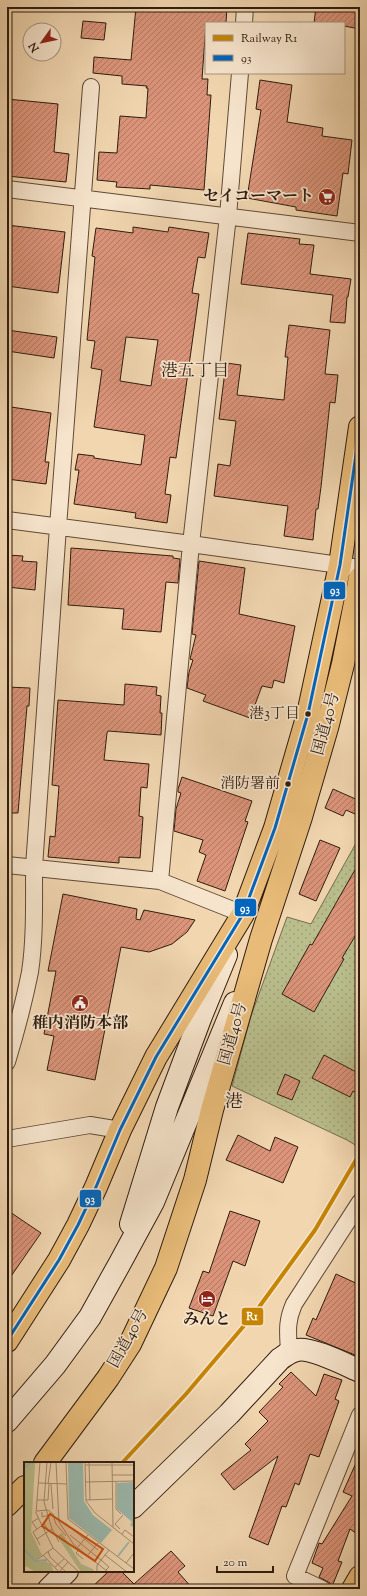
<svg xmlns="http://www.w3.org/2000/svg" width="367" height="1596" font-family="'Sorts Mill Goudy','Noto Serif JP',serif">
	<style>
		.grass { fill: url(#grass-dots); stroke: #746d4e }
		.building { fill: url(#building-hatch); stroke: #2f1c0f; fill-rule: evenodd }
		.lines { fill: none; stroke-linecap: round; stroke-linejoin: round }
		.street-casing { stroke: #604a37; stroke-width: 18 }
		.secondary-casing { stroke: #2f1c0f; stroke-width: 24 }
		.primary-casing { stroke: #2f1c0f; stroke-width: 24 }
		.highway-casing { stroke: #2f1c0f; stroke-width: 24 }
		.street { stroke: #f6e4cc; stroke-width: 16 }
		.secondary { stroke: #f6e4cc; stroke-width: 22 }
		.primary { stroke: #e8bb78; stroke-width: 22 }
		.highway { stroke: #e8bb78; stroke-width: 22 }
		.bus-1-casing { stroke: #f6e4cc; stroke-width: 6 }
		.bus-1 { stroke: #0065bd; stroke-width: 3 }
		.rail-1-casing { stroke: #f6e4cc; stroke-width: 7 }
		.rail-1 { stroke: #c58404; stroke-width: 4 }
		.bus-dot { fill: #2f1c0f; stroke: #f6e4cc; stroke-width: 1.5 }
		.labels { text-anchor: middle; dominant-baseline: central; stroke-width: 3.5; stroke-linejoin: round; paint-order: stroke }
		.bus-label { font-size: 15px; fill: #2f1c0f; stroke: #f6e4cc; text-anchor: end }
		.poi-label { font-size: 16px; font-weight: bold; fill: #2f1c0f; stroke: #f6e4cc }
		.street-label { font-size: 16px; fill: #2f1c0f; stroke: #f6e4cc }
		.neighbourhood-label { font-size: 17px; fill: #2f1c0f; stroke: #f6e4cc }
		.quarter-label { font-size: 18px; fill: #2f1c0f; stroke: #f6e4cc }
		.inset-river { fill: none; stroke: #9bb9ae; stroke-width: 2 }
		.inset-road { fill: none; stroke: #a38c70; stroke-width: 1 }
		.view { fill: #cc500c; fill-opacity: 0.15; stroke: #cc500c; stroke-width: 2 }
		.inset-edge { fill: none; stroke: #2f1c0f; stroke-width: 2 }
		.line-badge { stroke: #f6e4cc; stroke-width: 1.5 }
		.badge-label { font-size: 11px; text-anchor: middle; font-weight: bold; fill: #fff }
	</style>
	<defs>
		<pattern id="grass-dots" width="8" height="8" patternUnits="userSpaceOnUse"><rect width="8" height="8" fill="#b9be8c"/><path d="M2 2h.1M6 6h.1" fill="none" stroke="#9fa378" stroke-width="1.8" stroke-linecap="round"/></pattern>
		<pattern id="building-hatch" width="6" height="6" patternUnits="userSpaceOnUse"><rect width="6" height="6" fill="#db947a"/><path d="M-1 1l2-2M0 6l6-6M5 7l2-2" fill="none" stroke="#b27862"/></pattern>
	</defs>
	<rect width="100%" height="100%" fill="#f1d6b0"/>
	<filter id="stains"><feTurbulence type="fractalNoise" baseFrequency=".005" numOctaves="4"/><feColorMatrix values="0 0 0 0 .2 0 0 0 0 .09 0 0 0 0 .02 0 0 0 .5 -.17"/></filter>
	<radialGradient id="worn" r=".72"><stop offset=".6" stop-color="#630" stop-opacity="0"/><stop offset="1" stop-color="#630" stop-opacity=".3"/></radialGradient>
	<path class="grass" d="M360 836V1148L347 1140 232 1086 251 1016 287 917 311 924Z"/>
	<path class="building" d="M136 7H227L226 23H206L202 79H208L207 95H211L204 190 150 185V189L116 187 117 182 97 180 99 152 117 153 120 116 146 118 148 88H146L147 86 122 84V76L93 73 94 57 131 60Z
		M316 7H360V29L344 26V23H314Z
		M83 21 106 23 104 40 81 38Z
		M260 80 292 85 287 122 323 128 322 136 352 140 348 174 343 173 337 216 296 210V207L247 198 261 110 256 109Z
		M7 99 58 104 54 152 69 154 66 182 7 176Z
		M7 225 65 232 58 293 7 286Z
		M133 227 168 232 169 227 209 233 205 258 198 257 192 293 199 294 176 458 170 457 165 494 171 495 167 523 135 518 136 513 74 504 79 470H75L78 454 94 456V458L141 465 145 435 94 427 102 370 91 368 95 341 87 340 95 257 92 256 96 228 133 233ZM126 337 158 340 151 386 120 381Z
		M248 233 300 239 299 244 314 245 310 274 351 279 348 297H347L345 323 330 322 333 295 241 284Z
		M289 325 330 330 325 374 338 375 335 403 330 402 321 487 318 509H316L313 540 284 536 288 506 214 496 218 464 230 466 236 421 219 419 226 363 241 365 237 395 284 400 288 357H285Z
		M7 330 57 337 54 358 7 351Z
		M11 407 51 413 45 462H49L46 484 7 479V420H9Z
		M71 548 173 556V558L180 559 178 583 166 582 161 632 122 629 124 609 68 605Z
		M7 555 23 556 22 561 37 562 35 590 7 587Z
		M199 561 245 568 239 614 295 626 284 683 274 680 272 688 262 686 250 718 203 701 206 695 187 688 189 672 193 660 190 659 196 635 192 634Z
		M125 684 157 687 156 695 161 696 160 713H162L161 735 108 731 107 733 104 760 149 764 147 788 141 787 139 816 143 817 140 858 119 857V863L48 857 50 836 55 837 59 786 52 785 58 700 124 705Z
		M7 687 30 688 29 706H27L18 813H7Z
		M182 777 252 801 245 821 248 822 225 891 197 881 206 855 199 852 203 840 174 831 176 809 181 793 178 792V789Z
		M333 789 360 801 355 814 346 810 343 816 325 808Z
		M320 840 340 848 316 901 299 894Z
		M360 861V928L342 958 344 959 314 1012 282 994 310 944 312 945Z
		M63 894 137 909 136 919 140 920 144 910 195 920 187 932 172 944 149 952 121 947 95 1080 47 1070 54 1036 44 1034 56 971H48Z
		M324 1055 360 1074V1095L353 1091 350 1097 312 1078Z
		M285 1074 300 1081 292 1100 277 1094Z
		M238 1135 270 1151 275 1137 298 1147 283 1183 226 1160Z
		M7 1210 41 1233 7 1282Z
		M230 1211 260 1221 245 1266 233 1261 213 1316 189 1308 203 1271 209 1273Z
		M336 1274 360 1285V1357L306 1335 313 1318 316 1320Z
		M291 1372 316 1396 324 1374 342 1380 335 1399 339 1401 319 1457 310 1454 299 1485 295 1483 286 1507 282 1506 268 1545 249 1537 278 1456 234 1490 221 1474 251 1450 245 1444 268 1421 259 1412 283 1387 279 1384Z
		M360 1454V1536L350 1529 338 1561 342 1562 331 1589 330 1583 319 1577 323 1568 312 1563 319 1543 322 1544 352 1496 343 1492Z
		M171 1551 185 1566 178 1572 193 1589H90L109 1571H121L134 1584Z"/>
	<g class="lines">
		<defs>
			<path id="street" d="M244 23 245 7
				M7 189 360 233
				M7 520 191 544 360 568
				M7 865 160 881 243 914
				M160 881 191 544 228 216 240 73
				M7 1062C16 1032 24 1002 30 972 35 939 34 901 34 867L58 527 91 87
				M7 1139 90 1125 120 1130
				M289 1352C288 1333 286 1322 294 1304L360 1202
				M322 1589 295 1576 360 1415"/>
			<path id="secondary" d="M131 1224 167 1107 201 1016 226 955
				M7 1421 55 1365 90 1317 120 1263 153 1202 235 1003
				M133 1507 229 1414 280 1359C286 1355 290 1351 297 1350 311 1347 346 1365 360 1371
				M49 1589 67 1571"/>
			<path id="primary" d="M353 1589 360 1577"/>
			<path id="highway" d="M7 1341 59 1260 78 1225 96 1187 120 1130 156 1057 243 914 275 828 308 714 340 565 360 427
				M45 1463 108 1378 130 1344 166 1268 195 1180 212 1110 261 939 301 817 327 728 343 664 360 578
				M7 1505 25 1487"/>
		</defs>
		<use href="#street" class="street-casing"/>
		<use href="#secondary" class="secondary-casing"/>
		<use href="#primary" class="primary-casing"/>
		<use href="#highway" class="highway-casing"/>
		<use href="#street" class="street"/>
		<use href="#secondary" class="secondary"/>
		<use href="#primary" class="primary"/>
		<use href="#highway" class="highway"/>
		<defs>
			<path id="bus-1" d="M7 1341 59 1260 78 1225 96 1187 120 1130 156 1057 243 914 275 828 308 714 340 565 360 427"/>
		</defs>
		<use href="#bus-1" class="bus-1-casing"/>
		<use href="#bus-1" class="bus-1"/>
		<defs>
			<path id="rail-1" d="M122 1463 186 1394 254 1314 315 1230 360 1153"/>
		</defs>
		<use href="#rail-1" class="rail-1-casing"/>
		<use href="#rail-1" class="rail-1"/>
	</g>
	<defs>
		<symbol id="supermarket-disc" viewBox="-11 -11 22 22"><circle r="9.5" fill="#8f2418" stroke="#f6e4cc"/><path d="M-6-5.5h2.5l.6 2H6L4.5 2H-2.5L-4.4-4H-6ZM-1.5 3.2a1.3 1.3 0 1 0 .1 0ZM3 3.2a1.3 1.3 0 1 0 .1 0Z" fill="#fff"/></symbol>
		<symbol id="civic-disc" viewBox="-11 -11 22 22"><circle r="9.5" fill="#8f2418" stroke="#f6e4cc"/><path d="M-.6-6.5H3V-4.5H.6V-3L4-1V1h2V6H-6V1h2V-1L-.6-3ZM-1.2 2.5V6h2.4V2.5Z" fill="#fff"/></symbol>
		<symbol id="hotel-disc" viewBox="-11 -11 22 22"><circle r="9.5" fill="#8f2418" stroke="#f6e4cc"/><path d="M-6-4.5h1.5V1H6V5H4.5V3h-9V5H-6ZM-4 0a1.8 1.8 0 1 1 3.6 0ZM.5 0V-2.5h3Q6-2.5 6 0Z" fill="#fff"/></symbol>
	</defs>
	<g fill-rule="evenodd">
		<use href="#supermarket-disc" x="317" y="187" width="20" height="20"/>
		<use href="#civic-disc" x="70" y="993" width="20" height="20"/>
		<use href="#hotel-disc" x="197" y="1289" width="20" height="20"/>
	</g>
	<g class="bus-dot">
		<circle cx="308" cy="714" r="3.5"/>
		<circle cx="288" cy="784" r="3.5"/>
	</g>
	<g class="labels">
		<g class="bus-label">
			<text x="300" y="714">港3丁目</text>
			<text x="280" y="784">消防署前</text>
		</g>
		<g class="poi-label">
			<text x="314" y="197" text-anchor="end">セイコーマート</text>
			<text x="80" y="1024">稚内消防本部</text>
			<text x="207" y="1320">みんと</text>
		</g>
		<g class="street-label">
			<text transform="translate(327 724) rotate(-75)">国道40号</text>
			<text transform="translate(234 1034) rotate(-74)">国道40号</text>
			<text transform="translate(129 1339) rotate(-61)">国道40号</text>
		</g>
		<g class="neighbourhood-label">
			<text x="195" y="372">港五丁目</text>
		</g>
		<g class="quarter-label">
			<text x="234" y="1103">港</text>
		</g>
	</g>
	<g transform="translate(24 1462)">
		<rect width="110" height="110" fill="#f1d6b0"/>
		<path d="M38 71 57 102 69 107 70 110H57L33 74Z" fill="#b9be8c"/>
		<path d="M0 0H10L11 3 7 70 18 93 14 97 15 100 21 99 27 102 30 110H11L2 104 0 108Z" fill="#b9be8c"/>
		<path d="M44 0H59L60 39 69 53 88 68 77 81 45 56ZM110 20V66L106 63 108 60 93 47V21Z" fill="#9bb9ae"/>
		<path class="inset-river" d="M0 6 6 1 14 0M0 87 11 99 23 98M94 94 105 80"/>
		<path class="inset-road" d="M16 0 12 51 29 86 55 110M32 0 35 60 50 83 84 110M42 0 44 57 110 107M61 0 62 39 71 51 110 82M65 0 66 38M88 0 89 65M61 3H110M88 13H110M61 20 110 19M92 20V47L97 52M15 21 43 22M24 22 27 0M27 22 29 47M13 38H24L25 22M62 38 88 37M13 49 24 48 30 53M18 50V55L25 53M29 53 32 62 42 74M41 61 74 88M13 67 8 60 15 56M28 67 35 80M96 67 91 62 99 53M98 72 101 68 110 75M46 73 77 98M13 77 28 67 20 40 23 0M16 83 9 70 20 62 25 69M53 86 64 73M55 88 52 91 59 97M24 89 26 95 42 110M19 93 35 110M81 93 103 110M63 94 74 81M14 97 29 86M77 98 85 105 82 108M102 101 110 91M31 105 40 97M35 110 44 100M73 110V103L85 88"/>
		<path class="view" d="M26 52 79 87 71 99 18 64Z"/>
		<rect width="110" height="110" class="inset-edge"/>
	</g>
	<g class="line-badge">
		<rect x="323" y="581" width="23" height="19" rx="4" fill="#0065bd"/>
		<rect x="234" y="898" width="23" height="19" rx="4" fill="#0065bd"/>
		<rect x="79" y="1189" width="23" height="19" rx="4" fill="#0065bd"/>
		<rect x="241" y="1307" width="23" height="19" rx="4" fill="#c58404"/>
	</g>
	<g class="badge-label">
		<text x="335" y="594">93</text>
		<text x="245" y="912">93</text>
		<text x="90" y="1203">93</text>
		<text x="252" y="1320">R1</text>
	</g>
	<rect width="367" height="1596" fill="none" stroke="#f1d6b0" stroke-width="24"/>
	<rect x="8" y="8" width="351" height="1580" fill="none" stroke="#2f1c0f" stroke-width="2"/>
	<rect x="12" y="12" width="343" height="1572" fill="none" stroke="#2f1c0f"/>
	<rect x="205" y="22" width="140" height="52" fill="#f6e4cc" stroke="#a69480"/>
	<rect x="213" y="35" width="20" height="6" fill="#c58404" stroke="#a69480"/>
	<text x="241" y="42" font-size="12" fill="#2f1c0f">Railway R1</text>
	<rect x="213" y="55" width="20" height="6" fill="#0065bd" stroke="#a69480"/>
	<text x="241" y="62" font-size="12" fill="#2f1c0f">93</text>
	<g transform="translate(42 42) rotate(237)"><circle r="19" fill="#f6e4cc" stroke="#a69480"/>
	<path d="M0-3L7 15L0 10L-7 15Z" fill="#8f2418"/>
	<text y="-6" font-size="11" font-weight="bold" text-anchor="middle" fill="#2f1c0f">N</text>
	</g>
	<path d="M217 1566v6h56v-6" fill="none" stroke="#2f1c0f" stroke-width="2"/>
	<text x="223" y="1566" font-size="12" fill="#2f1c0f" stroke="#f6e4cc" stroke-width="3" paint-order="stroke">20 m</text>
	<rect width="100%" height="100%" filter="url(#stains)"/>
	<rect width="100%" height="100%" fill="url(#worn)"/>
</svg>
